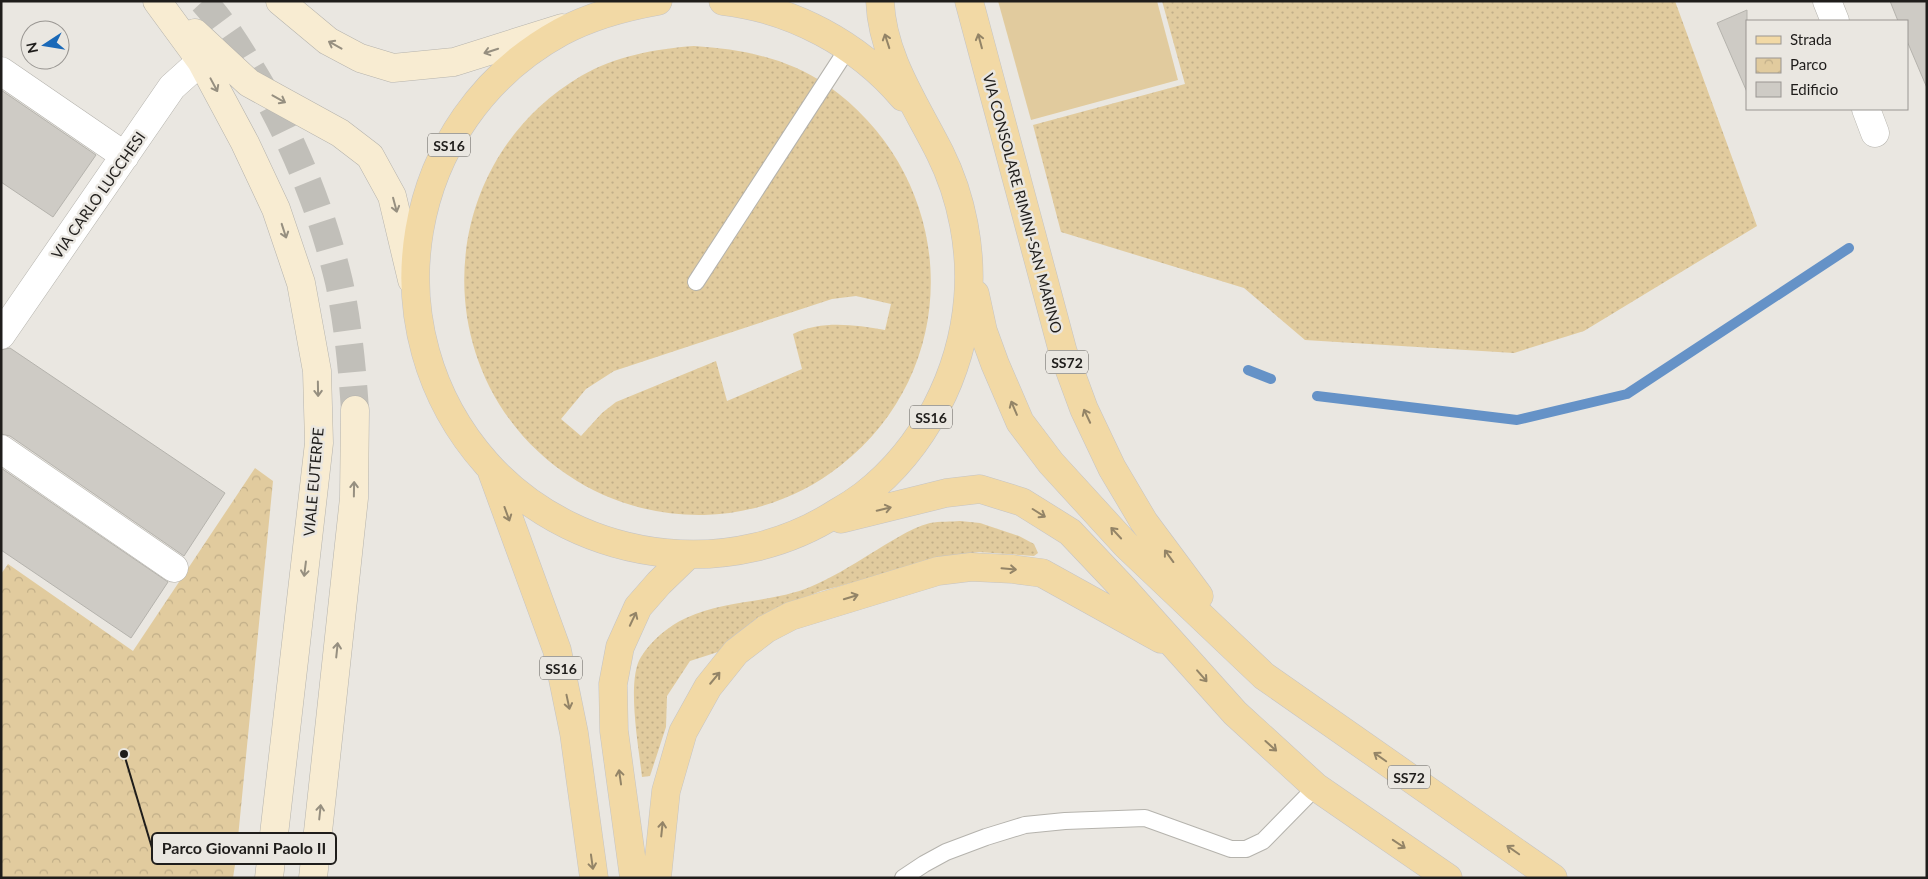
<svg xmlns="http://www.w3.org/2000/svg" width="1928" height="879" font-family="Lato,sans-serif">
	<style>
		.grass { fill: url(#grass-dots); fill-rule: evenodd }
		.park { fill: url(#park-crowns) }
		.pitch { fill: #e1cb9e }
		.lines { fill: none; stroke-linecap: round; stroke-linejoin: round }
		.stream { stroke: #6592c7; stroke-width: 10 }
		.building { fill: #cecbc5; stroke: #b5b3ad }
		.secondary-tunnel { stroke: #c1bfb9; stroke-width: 28; stroke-dasharray: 28 14; stroke-linecap: butt }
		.lane-casing { stroke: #b5b3ad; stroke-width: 18 }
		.street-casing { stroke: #b5b3ad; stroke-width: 29 }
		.secondary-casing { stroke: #b5b3ad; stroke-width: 29 }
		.primary-casing { stroke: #c5c4c4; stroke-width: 29 }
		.lane { stroke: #fff; stroke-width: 16 }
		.street { stroke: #fff; stroke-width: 28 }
		.secondary { stroke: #f8ecd2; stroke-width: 28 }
		.primary { stroke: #f2d9a5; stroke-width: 28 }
		.oneway { stroke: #938467 }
		.oneway2 { stroke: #968f80 }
		.labels { text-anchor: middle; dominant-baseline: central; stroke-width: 5; stroke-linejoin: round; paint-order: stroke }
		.shield { fill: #eae7e1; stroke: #5c5a56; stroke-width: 1 }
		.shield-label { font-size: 14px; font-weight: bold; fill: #1f1d1b }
		.street-label { font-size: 15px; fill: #1f1d1b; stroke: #eae7e1 }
		.leader { fill: none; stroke: #1f1d1b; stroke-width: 2 }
		.callout-dot { fill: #1f1d1b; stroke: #eae7e1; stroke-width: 2 }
		.callout { fill: #eae7e1; stroke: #1f1d1b; stroke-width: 2 }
		.callout-label { font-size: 16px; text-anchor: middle; font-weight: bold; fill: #1f1d1b }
	</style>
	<defs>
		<pattern id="grass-dots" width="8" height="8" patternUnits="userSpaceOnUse" patternTransform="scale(1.25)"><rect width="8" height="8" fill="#e1cb9e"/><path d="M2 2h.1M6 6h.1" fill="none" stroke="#c1ae88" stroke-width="1.8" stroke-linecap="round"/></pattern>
		<pattern id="park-crowns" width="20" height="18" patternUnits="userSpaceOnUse" patternTransform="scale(1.25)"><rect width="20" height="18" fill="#e1cb9e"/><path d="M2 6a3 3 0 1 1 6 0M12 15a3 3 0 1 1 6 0" fill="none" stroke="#c1ae88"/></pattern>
	</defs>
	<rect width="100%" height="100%" fill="#eae7e1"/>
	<path class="grass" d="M1162 1H1675L1757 226 1584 331 1514 353 1305 340 1244 288 1061 232 1033 125 1185 84Z
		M694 46C742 49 787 58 827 85 958 177 968 366 840 466 802 496 753 514 704 515 660 516 614 504 577 481 425 388 427 167 581 76 616 56 654 49 694 46ZM856 296 891 304 885 330C854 325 823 320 793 334L802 369 727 401 716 361 616 402 602 413 581 436 561 419 586 389 614 371 832 299Z
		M960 521 980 523 1019 536 1034 544 1038 553 1034 556 979 552 949 557 821 591 776 609 721 651 690 661 667 696 666 727 650 776 642 777C639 749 626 680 641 657 651 641 668 626 686 618 723 600 771 603 810 587 831 578 851 566 870 554 889 543 908 529 930 523 940 521 951 522 960 521Z"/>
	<path class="park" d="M255 468 273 481 236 858 233 878H1V574L8 564 133 651Z"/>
	<path class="pitch" d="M998 1H1157L1178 80 1031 120Z"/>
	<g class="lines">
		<path class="stream" d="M1248 370 1271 379
			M1317 396 1517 420 1627 394 1849 248"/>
	</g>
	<path class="building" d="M1890 1H1927V88L1907 41V21H1898Z
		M1747 10V92L1717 23Z
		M1 90 96 155 53 217 1 182Z
		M10 348 225 493 184 556 10 436 1 434V350Z
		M1 468 168 582 131 638 1 550Z"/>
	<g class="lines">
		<path class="secondary-tunnel" d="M203 1C225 25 241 52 257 79 294 142 322 211 339 282 348 324 352 367 355 410"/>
		<defs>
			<path id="lane" d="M696 282 848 48
				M903 878 924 864 946 852 986 837 1025 825 1065 821 1145 818 1231 849H1246L1263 841 1316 787"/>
			<path id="street" d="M1827 1 1835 21
				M1 71 125 156
				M1866 109 1875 133
				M1 335 172 87 201 61
				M1 449 174 568"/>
			<path id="secondary" d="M157 1 201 61 245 143 276 209 301 283 317 371 319 443 269 878
				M280 1 328 41 360 58 393 68 454 62 562 28
				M195 33 249 83 340 133 370 156 392 196 412 280
				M313 878 354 498 355 410"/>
			<path id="primary" d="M658 1C624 7 591 16 561 32 402 119 367 330 487 464 533 515 597 546 666 553 726 559 787 545 838 512 847 507 856 501 864 495 924 448 962 374 968 298 972 250 962 197 940 153 916 105 882 57 880 1
				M723 1C792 9 858 44 903 97
				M969 1 1063 352 1084 409 1112 468 1144 522 1199 596
				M975 294 983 331 995 364 1020 422 1051 463 1126 545 1264 676 1553 878
				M492 472 557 650 574 733 594 878
				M841 519 946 493 980 489 1022 502 1070 532 1123 588 1235 713 1316 787 1448 878
				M634 878 614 731 613 684 620 647 638 607 659 583 688 555
				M657 878 666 791 683 732 708 687 736 652 766 629 791 616 938 571 971 567 1012 569 1042 573 1161 639"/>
		</defs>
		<use href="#lane" class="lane-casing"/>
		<use href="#street" class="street-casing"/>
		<use href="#secondary" class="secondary-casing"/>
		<use href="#primary" class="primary-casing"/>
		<use href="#lane" class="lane"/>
		<use href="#street" class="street"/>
		<use href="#secondary" class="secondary"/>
		<use href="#primary" class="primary"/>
	</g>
	<defs><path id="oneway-shaft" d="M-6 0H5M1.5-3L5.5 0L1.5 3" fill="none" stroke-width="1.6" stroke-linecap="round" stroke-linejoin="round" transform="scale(1.25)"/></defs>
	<g class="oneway">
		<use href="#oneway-shaft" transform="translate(887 41) rotate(-108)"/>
		<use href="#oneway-shaft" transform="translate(980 41) rotate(-105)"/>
		<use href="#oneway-shaft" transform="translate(1014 408) rotate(-113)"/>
		<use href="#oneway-shaft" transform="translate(1087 416) rotate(-115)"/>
		<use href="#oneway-shaft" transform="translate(884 509) rotate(-14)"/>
		<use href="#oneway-shaft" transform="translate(1039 513) rotate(32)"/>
		<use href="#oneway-shaft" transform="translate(507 514) rotate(70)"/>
		<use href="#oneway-shaft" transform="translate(1116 533) rotate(-133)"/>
		<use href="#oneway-shaft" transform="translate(1169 556) rotate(-126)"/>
		<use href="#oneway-shaft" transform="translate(1009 569) rotate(5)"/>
		<use href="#oneway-shaft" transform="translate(851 597) rotate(-17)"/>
		<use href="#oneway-shaft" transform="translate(633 619) rotate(-65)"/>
		<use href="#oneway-shaft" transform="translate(1202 676) rotate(49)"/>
		<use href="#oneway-shaft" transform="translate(715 678) rotate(-50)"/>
		<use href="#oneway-shaft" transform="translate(568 702) rotate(78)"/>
		<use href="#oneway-shaft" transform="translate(1271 746) rotate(42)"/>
		<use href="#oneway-shaft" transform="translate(1380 757) rotate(-145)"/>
		<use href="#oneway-shaft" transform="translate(620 777) rotate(-98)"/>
		<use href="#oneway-shaft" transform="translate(662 829) rotate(-84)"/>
		<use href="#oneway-shaft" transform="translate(1399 844) rotate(34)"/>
		<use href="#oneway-shaft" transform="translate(1513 850) rotate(-145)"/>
		<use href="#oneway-shaft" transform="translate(592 862) rotate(82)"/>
	</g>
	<g class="oneway2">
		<use href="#oneway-shaft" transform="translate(335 45) rotate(-151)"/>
		<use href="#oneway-shaft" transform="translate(491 51) rotate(162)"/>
		<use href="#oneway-shaft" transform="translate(214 85) rotate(62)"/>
		<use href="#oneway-shaft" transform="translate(279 99) rotate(29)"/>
		<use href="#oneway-shaft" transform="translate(395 205) rotate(75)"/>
		<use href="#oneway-shaft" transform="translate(284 231) rotate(72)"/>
		<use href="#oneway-shaft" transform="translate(318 389) rotate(89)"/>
		<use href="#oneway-shaft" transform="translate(354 489) rotate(-89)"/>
		<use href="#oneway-shaft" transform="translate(305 569) rotate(97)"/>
		<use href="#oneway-shaft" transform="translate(337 650) rotate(-84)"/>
		<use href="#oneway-shaft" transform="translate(320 812) rotate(-84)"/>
	</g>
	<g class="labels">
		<g class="shield">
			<rect x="428" y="133.5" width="42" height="23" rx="4"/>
			<rect x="1046" y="350.5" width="42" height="23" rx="4"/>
			<rect x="910" y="405.5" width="42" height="23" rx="4"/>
			<rect x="540" y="656.5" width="42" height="23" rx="4"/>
			<rect x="1388" y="765.5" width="42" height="23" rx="4"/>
		</g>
		<g class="shield-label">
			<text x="449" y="145">SS16</text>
			<text x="1067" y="362">SS72</text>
			<text x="931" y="417">SS16</text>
			<text x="561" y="668">SS16</text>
			<text x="1409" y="777">SS72</text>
		</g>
		<g class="street-label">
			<text transform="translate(98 195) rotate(-55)">VIA CARLO LUCCHESI</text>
			<text transform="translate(1023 203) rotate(75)">VIA CONSOLARE RIMINI-SAN MARINO</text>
			<text transform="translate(313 482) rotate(-85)">VIALE EUTERPE</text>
		</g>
	</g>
	<path class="leader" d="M124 754L152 848"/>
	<circle class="callout-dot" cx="124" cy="754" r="5"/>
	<rect class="callout" x="152" y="833" width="184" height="31" rx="5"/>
	<g class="callout-label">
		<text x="244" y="854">Parco Giovanni Paolo II</text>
	</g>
	<rect width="1928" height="879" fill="none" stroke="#1f1d1b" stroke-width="5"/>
	<rect x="1746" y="20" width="162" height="90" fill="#eae7e1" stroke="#999692"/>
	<rect x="1756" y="36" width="25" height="8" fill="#f2d9a5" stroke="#999692"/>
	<text x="1790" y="45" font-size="15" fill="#1f1d1b">Strada</text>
	<rect x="1756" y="58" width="25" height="15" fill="url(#park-crowns)" stroke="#999692"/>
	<text x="1790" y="70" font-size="15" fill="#1f1d1b">Parco</text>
	<rect x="1756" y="82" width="25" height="15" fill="#cecbc5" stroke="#999692"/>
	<text x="1790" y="95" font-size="15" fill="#1f1d1b">Edificio</text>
	<g transform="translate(45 45) rotate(258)"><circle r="24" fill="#eae7e1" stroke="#999692"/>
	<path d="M0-4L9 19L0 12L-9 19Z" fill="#1a69b8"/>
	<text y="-8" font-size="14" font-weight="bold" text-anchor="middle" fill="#1f1d1b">N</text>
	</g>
</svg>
